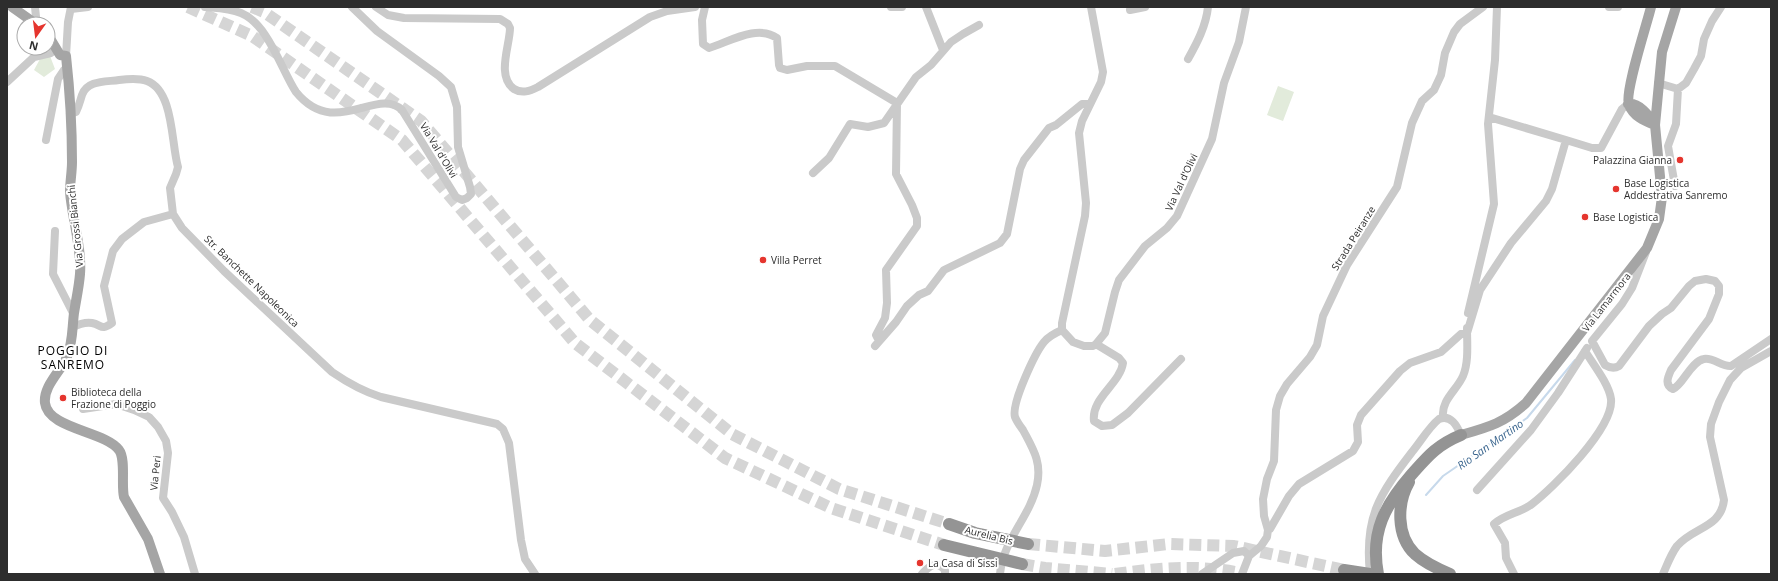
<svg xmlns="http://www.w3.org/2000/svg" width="1778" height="581" font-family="'Open Sans',sans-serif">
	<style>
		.green { fill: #e2ebdb }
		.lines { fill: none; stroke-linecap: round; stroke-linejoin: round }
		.stream { stroke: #c7d9eb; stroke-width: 2 }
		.highway-tunnel { stroke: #d5d5d5; stroke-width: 12; stroke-dasharray: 12 6; stroke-linecap: butt }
		.minor { stroke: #cacaca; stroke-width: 8 }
		.major { stroke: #a5a5a5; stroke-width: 10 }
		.highway { stroke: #949494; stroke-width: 12 }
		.highway-bridge { stroke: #949494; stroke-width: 12 }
		.poi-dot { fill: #e5352e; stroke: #fff; stroke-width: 1.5 }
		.labels { text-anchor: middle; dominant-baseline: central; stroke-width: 4; stroke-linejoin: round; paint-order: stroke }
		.street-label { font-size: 10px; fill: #2d2d2d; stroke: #fff }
		.poi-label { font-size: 10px; fill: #2d2d2d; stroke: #fff; text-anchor: start }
		.water-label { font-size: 11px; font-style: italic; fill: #3b668f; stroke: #fff }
		.quarter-label { font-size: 12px; letter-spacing: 1px; fill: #000; stroke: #fff }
	</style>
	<rect width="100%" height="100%" fill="#fff"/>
	<path class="green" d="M50 56 55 69 44 77 34 70 40 59Z
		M1278 86 1294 92 1283 121 1267 115Z"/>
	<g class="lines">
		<path class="stream" d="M1426 495 1443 476 1527 418 1575 360"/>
		<path class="highway-tunnel" d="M188 7 252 36 402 140 575 343 725 458 831 508 944 545
			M252 7 264 12 421 121 590 320 732 434 839 489 949 524
			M1028 544 1105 551 1169 544 1234 546 1344 570
			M1022 564 1045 568 1112 574
			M1115 574C1158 568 1202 564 1245 574"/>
		<path class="minor" d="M205 7C217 8 229 8 241 13 268 24 281 69 296 92 335 140 377 86 402 110L456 197 462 200 467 198 471 194 470 187 458 147 457 107 451 87 439 76 377 31 352 7
			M376 7 388 15 404 18 500 19 508 24 510 28C510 45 496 76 514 89 522 94 530 91 538 87L650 17 667 11 695 7
			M705 7 702 20 703 44 709 48C729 42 757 24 777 38L779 65 780 68 787 70 807 66H835L897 103
			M891 7H902
			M926 7 943 50
			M1091 7 1103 72 1101 82 1082 121 1079 133 1086 203 1085 216 1062 323V330L1073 342 1084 346H1093L1096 344 1105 333 1115 292 1119 280 1145 246 1167 228 1177 216 1212 139 1224 83 1239 42 1246 7
			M1609 7H1618
			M71 9 88 7
			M1130 10 1145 7
			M35 23 36 17 35 7
			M66 56 68 22 71 7
			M1188 59C1197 43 1206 26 1208 7
			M7 82 34 57 51 53 56 49
			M1658 83 1678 89 1686 83 1694 69 1701 56 1704 39 1712 21 1721 7
			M70 114 76 112C79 106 80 101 82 95 87 80 106 82 119 80 127 79 139 78 147 81 174 91 171 143 178 167L176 174 170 188 173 214 182 228 224 271 332 372C348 383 362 391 381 397L497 424 503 429 509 443 521 540 525 559 535 574
			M1489 117 1566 140
			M46 140 58 79 64 70 67 69
			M813 173 829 158 850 124 868 127 884 123 916 77 931 65 951 42 963 34 979 25
			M1675 186 1668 146 1676 124 1678 89
			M55 231 53 274 74 315
			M1646 252 1632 288 1622 304 1592 341 1605 365C1610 368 1614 369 1619 366L1649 326 1662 314 1671 308 1689 286 1695 281 1706 279 1715 281 1719 286V294L1709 319 1671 370C1668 377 1664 385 1673 389 1683 385 1691 361 1704 359 1713 357 1722 367 1731 366L1771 339
			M1468 313 1494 204 1488 124 1495 60 1497 7
			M73 327C79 324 85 322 92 323 102 325 101 331 112 323L104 286 113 251 122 239 144 222 173 214
			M879 341 876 335 885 318 887 303 886 270 917 226V218L912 205 896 174 897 103
			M1096 344 1119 358 1123 363C1120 384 1091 398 1094 421L1102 426 1112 425 1128 413 1181 359
			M875 346 896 322 907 306 919 295 928 291 944 270 1000 243 1007 234 1020 169 1024 160 1049 128 1056 125 1082 104H1090
			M83 409 116 404 134 410 149 417 158 427 166 441 168 453 163 498 172 512 184 537 195 574
			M1443 417C1441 400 1457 390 1463 376 1469 362 1467 343 1467 328
			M1477 490 1531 430 1558 393 1587 348
			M1268 530 1270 529 1289 496 1299 484 1353 451 1358 442 1357 425 1361 415 1400 371 1410 363 1441 352 1461 334 1467 333 1480 290 1511 243 1546 201 1552 189 1566 140 1592 148H1601L1622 109 1628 104
			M1249 556 1261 546 1267 537 1268 530 1264 516 1263 499 1267 479 1274 461 1276 410 1280 396 1287 384 1310 357 1317 345 1323 316 1347 265 1397 187 1412 123 1422 101 1434 90 1441 75 1445 53 1454 32 1460 24 1483 7
			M922 574C929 566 936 560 945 570V574
			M1000 574C1003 540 1030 517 1037 485 1042 462 1033 449 1023 430 1020 426 1017 422 1015 417 1011 404 1035 353 1044 342 1049 336 1055 333 1062 330
			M1202 574 1233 553 1244 551 1249 556
			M1242 574 1249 556
			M1370 574C1364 517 1379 495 1412 452 1421 441 1429 427 1439 419 1451 414 1457 426 1461 435
			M1514 574 1506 558 1505 543 1494 524C1505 514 1520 513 1532 504 1553 488 1614 428 1611 399 1609 384 1593 364 1585 351
			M1663 574C1667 565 1671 554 1677 546 1693 527 1721 528 1724 500L1710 437 1711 424 1719 402 1730 380 1741 368 1771 351"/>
		<path class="major" d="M12 7 36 24
			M1651 7C1647 24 1624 93 1629 105 1634 117 1645 121 1655 125
			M48 35 60 55 66 56C70 92 72 127 72 162 72 172 70 182 70 192 72 217 82 249 80 274 79 287 76 300 74 313 72 329 73 342 67 357 61 371 43 386 45 403 48 429 105 431 119 450 126 459 121 485 124 497L148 539 160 574
			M1628 104C1639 102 1649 116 1654 123
			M1461 435C1489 427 1504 423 1526 403L1647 248 1659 219 1662 197 1655 125 1662 52 1676 7"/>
		<path class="highway" d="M1409 482C1397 503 1396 536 1415 554 1425 563 1438 569 1450 574
			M1378 574C1370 532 1385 505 1412 474 1428 456 1437 445 1461 435"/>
		<path class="highway-bridge" d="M949 524 975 533 1028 544
			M944 545 1022 564
			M1344 570 1370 574"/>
	</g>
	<g class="poi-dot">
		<circle cx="1680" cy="160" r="4"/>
		<circle cx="1616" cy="189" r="4"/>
		<circle cx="1585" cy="217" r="4"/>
		<circle cx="763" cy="260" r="4"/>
		<circle cx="63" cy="398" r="4"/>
		<circle cx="920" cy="563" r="4"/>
	</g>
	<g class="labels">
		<g class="street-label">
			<text transform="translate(439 150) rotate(59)">Via Val d'Olivi</text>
			<text transform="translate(1181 182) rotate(-65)">Via Val d'Olivi</text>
			<text transform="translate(75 226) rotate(-96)">Via Grossi Bianchi</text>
			<text transform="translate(1353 238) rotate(-58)">Strada Peiranze</text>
			<text transform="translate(252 281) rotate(44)">Str. Banchette Napoleonica</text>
			<text transform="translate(1606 302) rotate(-52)">Via Lamarmora</text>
			<text transform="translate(155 473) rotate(-84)">Via Peri</text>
			<text transform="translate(989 535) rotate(14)">Aurelia Bis</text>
		</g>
		<g class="poi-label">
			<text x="1672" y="160" text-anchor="end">Palazzina Gianna</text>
			<text x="1624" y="183">Base Logistica<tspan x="1624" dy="12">Addestrativa Sanremo</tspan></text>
			<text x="1593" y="217">Base Logistica</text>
			<text x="771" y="260">Villa Perret</text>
			<text x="71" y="392">Biblioteca della<tspan x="71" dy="12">Frazione di Poggio</tspan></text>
			<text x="928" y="563">La Casa di Sissi</text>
		</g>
		<g class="water-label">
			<text transform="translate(1490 444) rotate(-35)">Rio San Martino</text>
		</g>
		<g class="quarter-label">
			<text x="73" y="350">POGGIO DI<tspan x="73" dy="14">SANREMO</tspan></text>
		</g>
	</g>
	<rect width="1778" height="581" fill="none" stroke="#2d2d2d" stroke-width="16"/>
	<g transform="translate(36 36) rotate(194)"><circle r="19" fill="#ffffff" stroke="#ababab"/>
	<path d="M0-3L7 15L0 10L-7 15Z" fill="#e5352e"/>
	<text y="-6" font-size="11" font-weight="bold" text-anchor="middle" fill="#2d2d2d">N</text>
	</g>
</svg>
